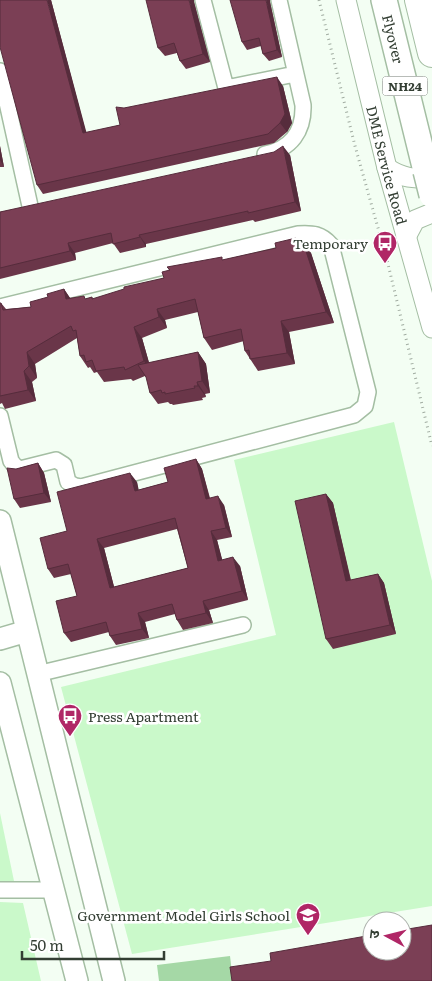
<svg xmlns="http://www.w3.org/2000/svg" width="432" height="981" font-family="Literata,'Noto Sans Devanagari',serif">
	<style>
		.green { fill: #caf9ca }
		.water { fill: #a5d8a6 }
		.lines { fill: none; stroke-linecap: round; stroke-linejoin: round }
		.minor-casing { stroke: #a4bea3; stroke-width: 18 }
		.tertiary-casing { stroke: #a4bea3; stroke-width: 21 }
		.secondary-casing { stroke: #a4bea3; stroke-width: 24 }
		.trunk-casing { stroke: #a4bea3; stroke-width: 28 }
		.motorway-casing { stroke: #a4bea3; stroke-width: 30 }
		.path { stroke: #a1aca1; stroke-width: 3; stroke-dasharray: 1 4; stroke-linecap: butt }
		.minor { stroke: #fff; stroke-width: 15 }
		.tertiary { stroke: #fff; stroke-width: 19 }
		.secondary { stroke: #fff; stroke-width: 21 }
		.trunk { stroke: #fff; stroke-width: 25 }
		.motorway { stroke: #fff; stroke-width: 28 }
		.trunk-bridge-casing { stroke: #a4bea3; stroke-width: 28; stroke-linecap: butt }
		.trunk-bridge { stroke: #fff; stroke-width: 25 }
		.wall { fill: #6a3649; fill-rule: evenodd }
		.shaded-wall { fill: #562c3c }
		.building { fill: #7b3f55; stroke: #562c3c; fill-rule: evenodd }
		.labels { text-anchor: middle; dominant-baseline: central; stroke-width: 5; stroke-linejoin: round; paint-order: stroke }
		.shield { fill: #fff; stroke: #707870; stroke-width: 1 }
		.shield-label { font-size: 12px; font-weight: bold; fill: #333e33 }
		.street-label { font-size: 14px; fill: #333e33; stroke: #fff }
		.poi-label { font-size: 14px; fill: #333e33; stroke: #fff; text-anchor: end }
	</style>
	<rect width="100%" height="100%" fill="#f3fef3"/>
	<path class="green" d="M394 422 432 581V906L132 954 61 687 276 635 234 460Z
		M0 813 14 881H0Z
		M0 902 23 903 41 981H0Z"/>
	<path class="water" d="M230 956 233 981H159L157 965Z"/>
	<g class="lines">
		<defs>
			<path id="minor" d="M203 0 226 88 295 74
				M0 71 30 206
				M265 154C291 149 304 131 303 105L279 0
				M0 307 298 234C313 233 321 234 331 245L368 392 365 406 354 415 81 487 75 486 68 482 64 465 56 460 20 469 15 466 11 461 0 416
				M37 674 243 625
				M0 890H54"/>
			<g id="tertiary">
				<path id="s1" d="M346 0 387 168 432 328"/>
				<path d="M387 168C402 178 415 180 432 176"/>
				<path d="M406 237 415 220 432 213"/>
			</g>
			<path id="secondary" d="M0 521 114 981
				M0 639 27 631
				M0 683 77 981"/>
			<g id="trunk">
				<path id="s2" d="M384 0 426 171"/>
			</g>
			<path id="motorway" d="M419 0 432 53"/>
		</defs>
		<use href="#minor" class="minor-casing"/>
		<use href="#tertiary" class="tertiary-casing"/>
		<use href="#secondary" class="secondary-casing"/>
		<use href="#trunk" class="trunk-casing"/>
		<use href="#motorway" class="motorway-casing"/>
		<path class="path" d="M319 0 355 146 387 260 432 446"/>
		<use href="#minor" class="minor"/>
		<use href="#tertiary" class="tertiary"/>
		<use href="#secondary" class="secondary"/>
		<use href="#trunk" class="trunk"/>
		<use href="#motorway" class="motorway"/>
		<defs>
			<path id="trunk-bridge" d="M426 171 432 195"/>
		</defs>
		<use href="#trunk-bridge" class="trunk-bridge-casing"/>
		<use href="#trunk-bridge" class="trunk-bridge"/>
	</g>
	<path class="wall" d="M51 0 86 133 120 125 124 108 283 86 292 123 287 132 274 143 43 194 37 185Z
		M194 2 210 62 186 69 180 61 177 53 165 56 158 48Z
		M270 2 282 57 269 61 263 54 261 46 247 50 242 42Z
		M0 146 4 167H0Z
		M290 155 301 211 255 222 253 220 146 244V247L120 253 113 243 75 253 76 260 0 279V212Z
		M299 243 311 253 334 323 289 332 295 364 258 371 245 351 244 341 212 350 204 338 198 312 165 320 167 328 142 338 149 363 198 352 206 364 210 393 205 394 206 397 202 398 203 400 173 405 172 404H170L168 402 158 404 150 393 147 378 145 376 133 381 131 379 104 382 97 372 94 373 90 367 88 368 80 356 77 338 35 364 37 378 32 382 36 401 5 409 2 403 0 404V303H1L6 309 31 307 64 289 70 298 86 299 92 297 93 299 164 278 169 270 167 267 224 260Z
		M196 459 202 469 210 498 224 505 232 537 217 540 222 560 240 566 248 600 209 610 213 623 183 630 177 620 175 614 145 622 149 638 116 645 110 636 109 632 71 642 64 633 77 596 71 574 54 578 48 569 67 531 137 482 138 490 168 482ZM177 529 188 568 114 587 104 548Z
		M38 463 44 473 51 502 20 508 14 499 16 469Z
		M326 494 333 503 351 580 378 574 384 583 396 634 333 649 326 639Z"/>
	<path class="shaded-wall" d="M47 0H51L89 142 83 133Z
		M189 0H194V2L210 62 203 54Z
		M266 0H270V2L282 57 277 50Z
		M277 77 283 86 292 123 287 132 280 123Z
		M0 146 4 167 0 160Z
		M283 146 290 155 301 211 295 202Z
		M139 235 146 244V247L140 237Z
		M303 242 311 253 334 323 326 312Z
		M68 243 75 253 76 260 70 251Z
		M64 289 72 301 66 299Z
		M157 309 165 320 167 328 159 317Z
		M281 321 289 332 295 364 287 353Z
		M134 327 142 338 152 373 144 361Z
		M27 352 35 364 37 378 29 366Z
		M198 352 206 364 210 393 202 381Z
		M24 371 32 382 36 401 28 390Z
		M197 382 205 394 206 397 198 386Z
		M196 459 202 469 212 508 206 499Z
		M38 463 44 473 51 502 44 493Z
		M130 473 137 482 141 500 135 491Z
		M326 494 333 503 353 591 346 581Z
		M218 496 224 505 232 537 226 528Z
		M211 531 217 540 225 570 218 561Z
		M97 539 104 548 117 598 110 588Z
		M233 557 240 566 248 600 242 591Z
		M378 574 384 583 396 634 390 625Z
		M203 601 209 610 213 623 206 613Z
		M138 613 145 622 149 638 142 629Z"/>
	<path class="building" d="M0 0H47L83 133 120 125 116 107 124 108 277 77 285 114 280 123 268 134 37 185 0 47Z
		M146 0H189L203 54 180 61 174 43 158 48Z
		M230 0H266L277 50 263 54 259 38 242 42Z
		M283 146 295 202 248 213V211L139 235 140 237 113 244 111 233 68 243 70 251 0 268V212L274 152Z
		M296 238V244L303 242 326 312 281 321 287 353 250 359 249 350 245 351 241 329 204 338 195 299 157 309 159 317 134 327 144 361 125 370 124 367 96 371 92 360 86 362 84 355 80 356 76 330 73 331 71 326 27 352 29 366 24 371 28 390 0 396V303H1L3 310 31 307 30 302 48 297 47 294 64 289 66 299 84 296 85 299 92 297V299L124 289V287L164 278 162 272 170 270 167 267 222 257V260L276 248 275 243Z
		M198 352 202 381 197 382 198 386H194L195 388 165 394V392L162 393 161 390 150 393 146 377 138 365Z
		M196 459 206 499 218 496 226 528 211 531 218 561 233 557 242 591 203 601 206 613 177 620 172 604 138 613 142 629 110 636 106 622 64 633 56 601 77 596 68 564 48 569 40 538 67 531 57 492 130 473 135 491 168 482 164 468ZM175 518 188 568 110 588 97 539Z
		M38 463 44 493 14 499 7 468 16 469Z
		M326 494 346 581 378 574 390 625 326 639 295 501Z
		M432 925V981H232L230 967 271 961 270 953 372 935V951H402V930Z"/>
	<defs>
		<symbol id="bus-pin" viewBox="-11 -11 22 30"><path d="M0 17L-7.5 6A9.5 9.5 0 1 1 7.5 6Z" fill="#b02666" stroke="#fff"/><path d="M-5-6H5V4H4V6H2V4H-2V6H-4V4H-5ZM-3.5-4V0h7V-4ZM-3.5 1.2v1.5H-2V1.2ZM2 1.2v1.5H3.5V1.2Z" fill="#fff"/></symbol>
		<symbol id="school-pin" viewBox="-11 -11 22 30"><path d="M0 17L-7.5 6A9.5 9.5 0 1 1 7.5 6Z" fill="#b02666" stroke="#fff"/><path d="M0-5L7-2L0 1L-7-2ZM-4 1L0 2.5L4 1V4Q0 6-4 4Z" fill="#fff"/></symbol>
	</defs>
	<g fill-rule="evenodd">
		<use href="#bus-pin" x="371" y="229" width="28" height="38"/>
		<use href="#bus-pin" x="56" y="702" width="28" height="38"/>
		<use href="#school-pin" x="294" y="901" width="28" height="38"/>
	</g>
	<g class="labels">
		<rect class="shield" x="382.5" y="76.5" width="45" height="19" rx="4"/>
		<g class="shield-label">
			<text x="405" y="86">NH24</text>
		</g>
		<g class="street-label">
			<text stroke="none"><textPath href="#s2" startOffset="40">Flyover</textPath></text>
			<text stroke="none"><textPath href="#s1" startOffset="170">DME Service Road</textPath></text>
		</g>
		<g class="poi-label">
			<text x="368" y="243">Temporary</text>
			<text x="88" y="716" text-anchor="start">Press Apartment</text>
			<text x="290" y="915">Government Model Girls School</text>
		</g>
	</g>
	<g transform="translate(387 936) rotate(277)"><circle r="24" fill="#ffffff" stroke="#adb2ad"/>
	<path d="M0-4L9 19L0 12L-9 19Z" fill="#b02666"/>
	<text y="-8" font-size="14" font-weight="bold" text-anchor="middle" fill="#333e33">उ</text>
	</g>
	<path d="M22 951v8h142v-8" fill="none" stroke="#333e33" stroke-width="2.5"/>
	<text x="30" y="951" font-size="15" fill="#333e33" stroke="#ffffff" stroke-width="4" paint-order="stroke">50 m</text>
</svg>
